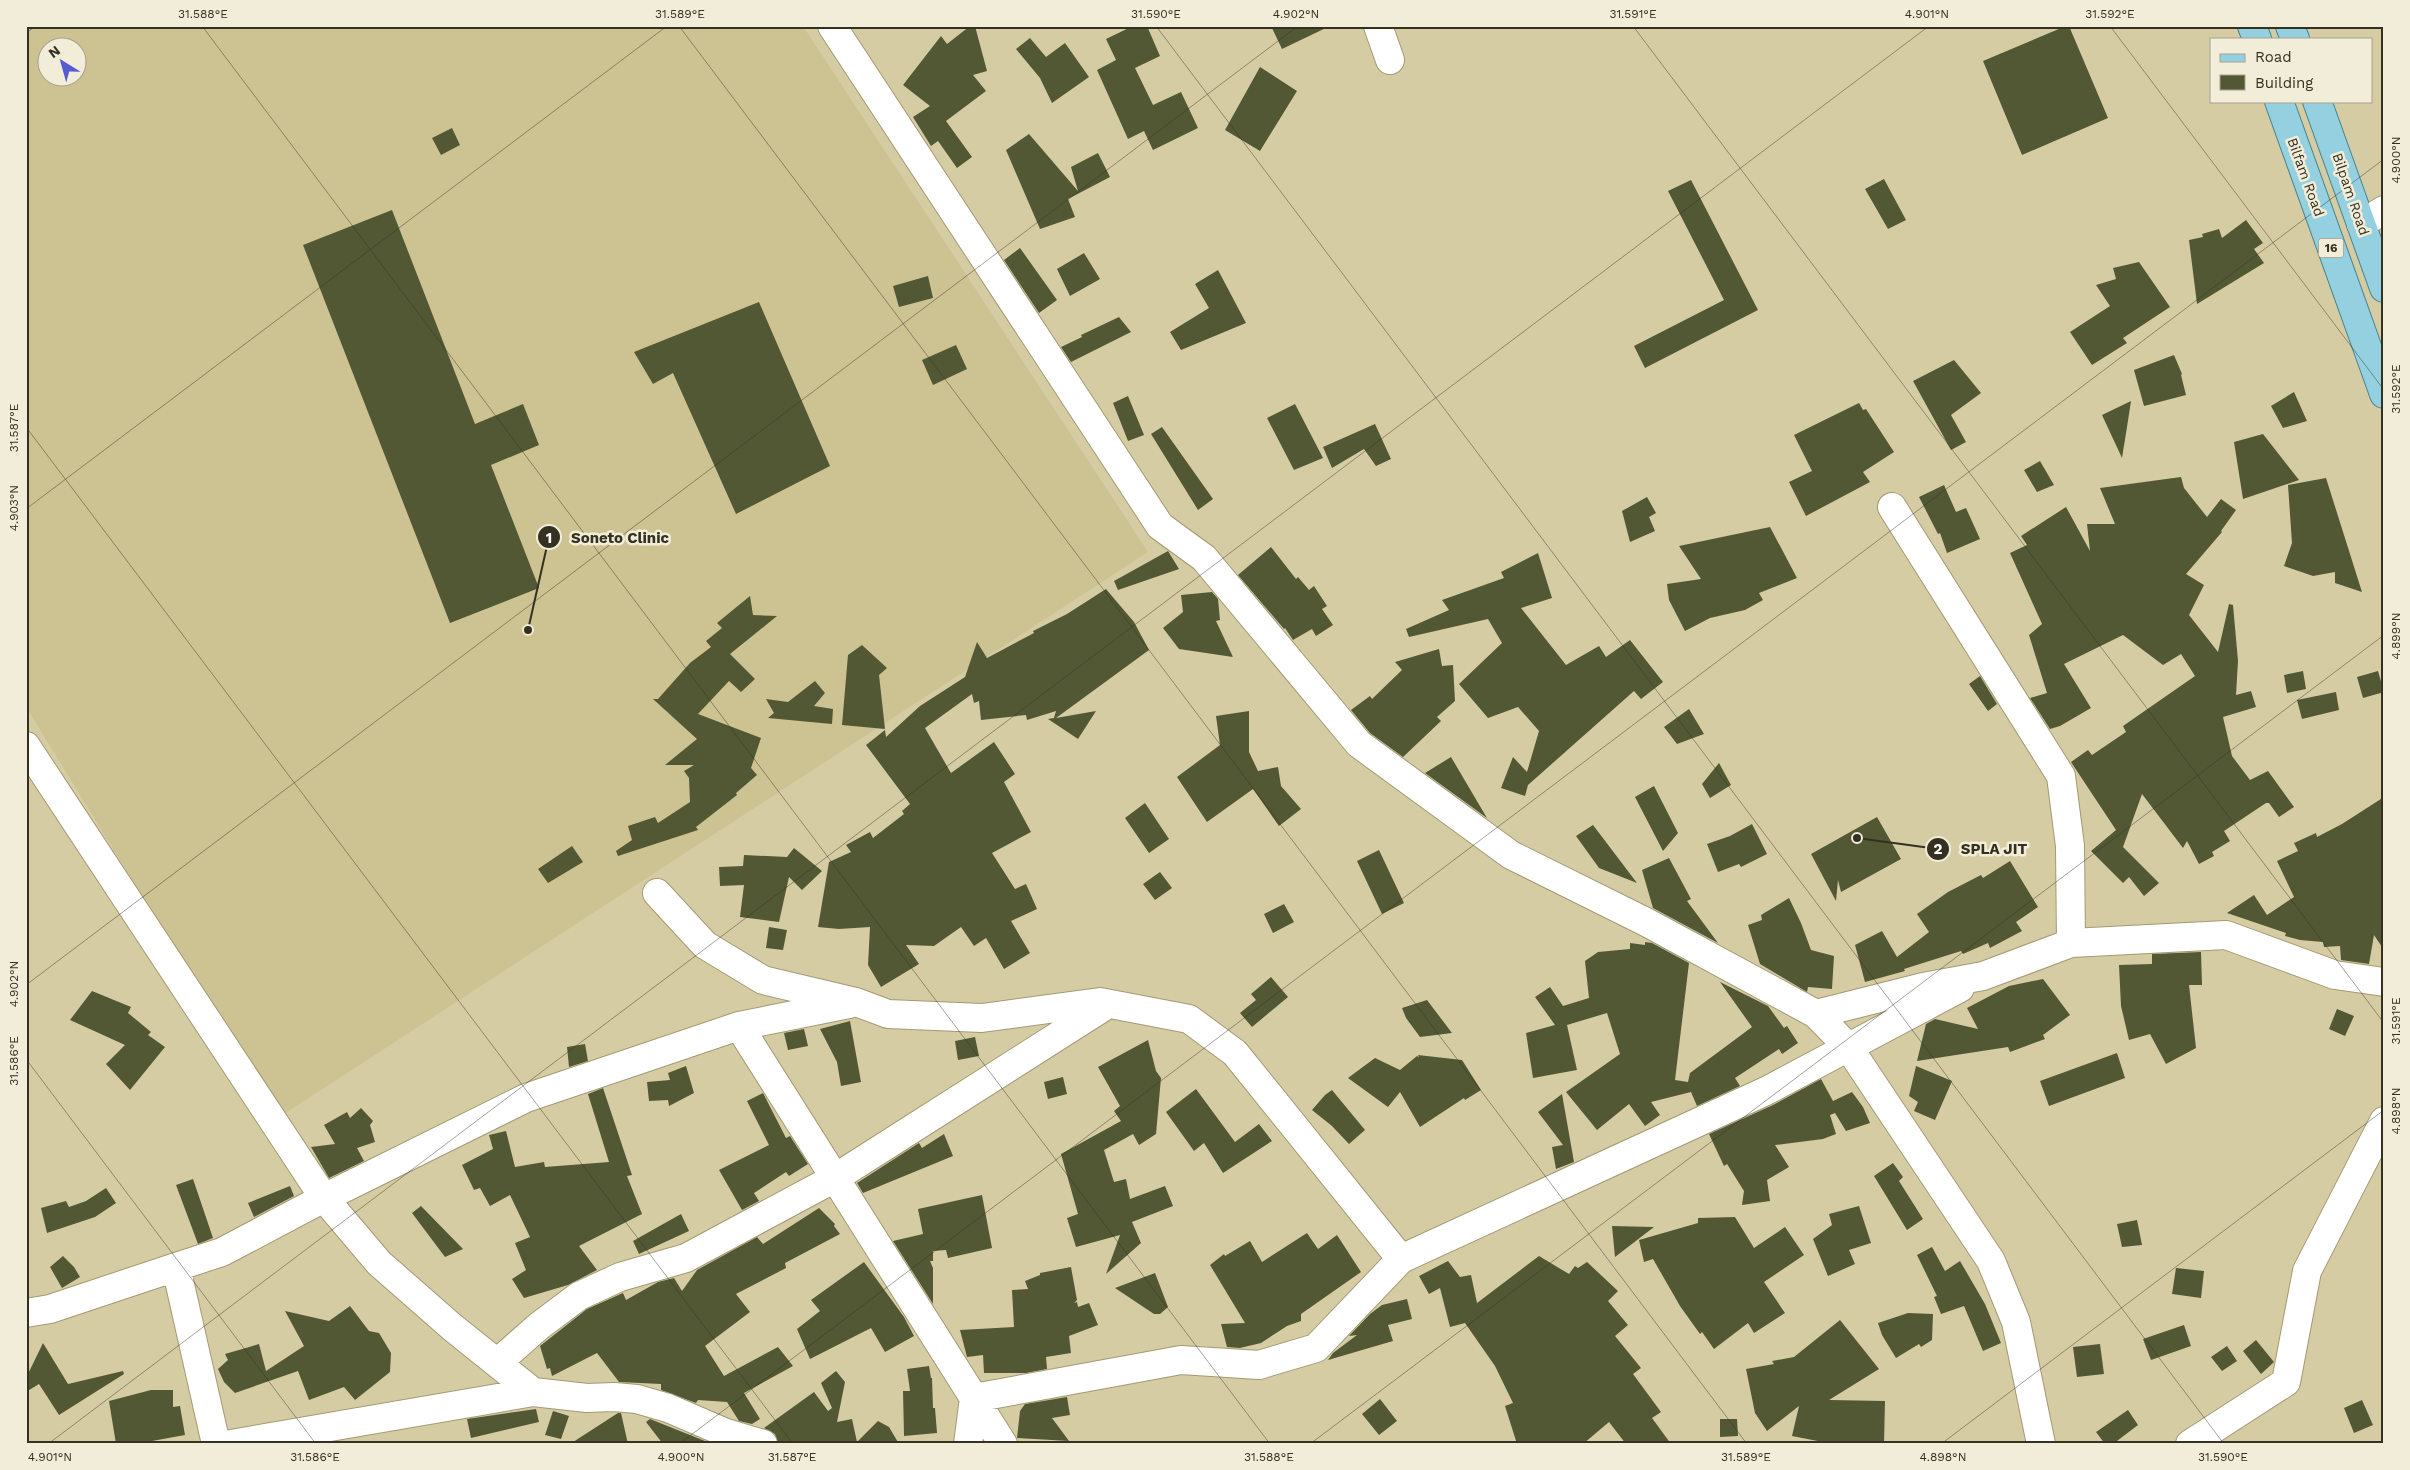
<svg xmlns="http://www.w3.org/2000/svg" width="2410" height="1470" font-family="'Work Sans',sans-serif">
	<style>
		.built { fill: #cdc292; fill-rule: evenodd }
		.building { fill: #525834 }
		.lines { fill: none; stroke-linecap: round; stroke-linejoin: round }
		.minor-casing { stroke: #a39a73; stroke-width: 30 }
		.major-casing { stroke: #45848e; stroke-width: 30 }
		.minor { stroke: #fff; stroke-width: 28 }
		.major { stroke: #94d0df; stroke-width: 28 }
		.ticks { fill: none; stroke: #353121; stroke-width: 1; stroke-opacity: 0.45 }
		.labels { text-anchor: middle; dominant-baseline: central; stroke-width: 5; stroke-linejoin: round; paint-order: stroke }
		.shield { fill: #f1edd8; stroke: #6d6958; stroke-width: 1 }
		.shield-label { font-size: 12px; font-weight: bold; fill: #353121 }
		.street-label { font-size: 14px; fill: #353121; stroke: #f1edd8 }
		.leader { fill: none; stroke: #353121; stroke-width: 2 }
		.callout-dot { fill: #353121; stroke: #f1edd8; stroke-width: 2 }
		.mark-label { font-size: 15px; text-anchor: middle; font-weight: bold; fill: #fff }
		.callout-label { font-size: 15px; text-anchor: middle; font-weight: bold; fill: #353121; stroke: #f1edd8; stroke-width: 5; stroke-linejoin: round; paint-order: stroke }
		.neatline { fill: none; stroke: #353121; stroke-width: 2 }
		.ticks-label { font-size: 12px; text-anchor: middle; fill: #353121 }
	</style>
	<rect width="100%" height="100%" fill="#d6cca4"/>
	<path class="built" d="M26 26H803L1148 552 278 1118 26 707ZM48 48H78V78H48Z"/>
	<path class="building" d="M970 26H975L987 71 973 75 986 91 946 121 972 157 957 168 938 141 931 146 913 117 930 106 903 85 941 36 947 44Z
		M1133 26H1147L1160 56 1135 68 1153 105 1181 92 1198 128 1153 150 1144 131 1128 139 1097 70 1116 60 1106 39Z
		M1271 26H1330L1282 49Z
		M2066 26H2069L2108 118 2022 155 1983 61Z
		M1030 38 1046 57 1065 43 1089 77 1052 103 1040 78 1016 49Z
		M1260 67 1297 91 1260 151 1225 130Z
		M452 128 460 145 441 155 432 138Z
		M1029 134 1078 191 1071 167 1098 153 1110 177 1068 199 1075 217 1040 229 1006 150Z
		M1884 179 1906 220 1888 229 1865 189Z
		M1691 180 1758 310 1645 368 1634 346 1724 300 1668 191Z
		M392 210 475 424 523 404 539 445 491 465 539 588 450 623 303 245Z
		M2246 220 2263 243 2254 249 2264 263 2197 304 2189 240 2203 237 2202 234 2219 229 2222 238Z
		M1020 248 1057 300 1039 313 1004 260Z
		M1084 253 1100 279 1070 296 1057 269Z
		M2139 262 2170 307 2123 338 2127 343 2092 365 2070 332 2110 306 2096 285 2116 279 2113 268Z
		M1218 270 1246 323 1181 350 1170 332 1209 308 1195 284Z
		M928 276 933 298 899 307 893 286Z
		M759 302 830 466 736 514 673 373 653 384 634 352Z
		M1119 317 1131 332 1071 362 1061 347 1082 337 1081 335Z
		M956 345 967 369 933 385 922 360Z
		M2174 355 2182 374 2181 375 2186 395 2144 406 2134 370Z
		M1954 360 1981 393 1951 415 1966 442 1951 450 1913 381Z
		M2294 392 2307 421 2283 428 2271 406Z
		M1128 396 1144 435 1128 441 1113 403Z
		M2131 401 2127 427 2122 458 2102 415Z
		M1859 403 1863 410 1866 409 1894 452 1863 472 1870 482 1806 516 1789 482 1812 471 1794 435Z
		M1295 404 1323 458 1294 470 1267 418Z
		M1375 424 1391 459 1376 466 1364 449 1332 468 1323 447Z
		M1162 427 1213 499 1198 510 1151 434Z
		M2263 434 2299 480 2243 499 2234 442Z
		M2040 461 2054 485 2037 492 2024 470Z
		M2181 477 2184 488 2207 517 2221 499 2236 510 2221 531 2222 532 2186 574 2204 585 2189 615 2218 652 2229 604 2233 605 2238 661 2236 695 2251 691 2256 707 2223 717 2232 756 2250 780 2268 771 2294 807 2279 817 2269 803H2266L2224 831 2230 841 2212 852 2214 856 2199 864 2187 841 2183 848 2142 794 2123 847 2159 883 2144 896 2129 877 2123 883 2091 851 2116 830 2071 762 2088 750 2092 755 2126 732 2123 726 2195 676 2181 654 2163 665 2123 635 2064 664 2091 708 2060 726 2050 729 2030 698 2047 693 2029 635 2042 624 2010 553 2027 545 2021 536 2066 507 2090 551 2087 524H2115L2100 488Z
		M2326 478 2362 592 2335 583V572L2313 576 2284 566 2292 543 2288 485Z
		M1944 485 1956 512 1966 508 1980 539 1947 553 1940 533 1938 534 1919 497Z
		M1647 497 1656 513 1649 517 1655 531 1630 542 1622 511Z
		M1770 527 1797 578 1759 593 1763 600 1745 610 1710 618 1685 631 1669 600 1667 584 1701 579 1679 546Z
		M1271 547 1296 579 1298 577 1309 590 1314 586 1327 606 1322 609 1333 625 1316 636 1312 629 1293 640 1285 628 1284 629 1238 575Z
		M1168 551 1179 569 1118 590 1114 581Z
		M1538 553 1552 598 1521 608 1566 665 1599 646 1606 657 1630 640 1663 682 1641 699 1634 691 1528 785 1525 796 1501 788 1513 757 1527 772 1539 731 1518 707 1488 718 1459 684 1502 643 1488 619 1409 637 1406 629 1449 610 1442 600 1504 578 1501 572Z
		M1106 589 1134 622 1149 650 1056 718 1096 711 1078 739 1048 719 1054 718 1056 711 1027 720 1026 715 981 720 979 701 974 703 972 694 925 728 951 773 994 742 1015 774 1004 782 1031 832 992 853 1015 889 1026 884 1037 909 1011 921 1030 953 1004 969 986 938 974 946 961 927 934 946 906 945 919 964 881 987 868 965 870 927 839 929 818 927 829 862 851 852 846 845 870 832 873 838 904 814 902 811 910 804 866 745 885 730 886 737 920 706 965 677 977 642 987 658 1034 633 1033 631 1067 614Z
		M1212 592 1218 599 1220 620 1216 621 1233 657 1179 649 1163 628 1183 612 1181 595Z
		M750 596 753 615 777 616 730 654 755 679 741 692 729 681 698 714 761 738 751 768 757 775 736 793 737 795 696 827 698 830 618 856 616 851 632 840 628 826 655 817 658 823 690 802 689 778 684 771 694 765H665L697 739 653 699H658L690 663 711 647 706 641 722 628 717 623Z
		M862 645 887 668 879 675 885 729 842 725 848 655Z
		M1439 649 1442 666 1453 665 1455 701 1437 717 1441 721 1403 757 1370 733 1351 710 1370 696 1372 699 1402 670 1395 662Z
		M2303 671 2306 689 2287 693 2284 675Z
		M2378 671 2384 692 2363 698 2357 677Z
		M1980 676 1997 704 1988 711 1969 684Z
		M815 681 825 693 814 706 833 709 832 724 768 718 774 713 766 699 788 702Z
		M2336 692 2339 710 2302 719 2297 700Z
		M1689 709 1704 734 1677 744 1664 727Z
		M1249 711V752L1258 771 1278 767 1281 786 1301 809 1279 826 1253 789 1207 822 1177 777 1220 745 1216 716Z
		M1451 757 1487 818 1425 773Z
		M1719 763 1731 785 1710 798 1702 784Z
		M1654 786 1678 833 1663 851 1635 797Z
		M2384 797V950L2374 935 2369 964 2341 960 2340 946 2324 947 2323 942 2300 940 2285 936 2286 933 2227 913 2254 895 2267 915 2294 897 2277 861 2298 851 2294 843 2316 833 2317 837 2342 824Z
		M1145 803 1169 839 1149 853 1125 818Z
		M1877 817 1901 859 1841 892 1838 880 1836 901 1811 854Z
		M1752 824 1767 854 1741 867 1739 864 1718 872 1707 844 1730 836Z
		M1593 825 1637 883 1599 868 1576 836Z
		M572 846 583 862 548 883 538 869Z
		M794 848 822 871 802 890 789 877 779 922 740 917 744 885 720 886 719 867 743 866 744 855 787 857Z
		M1379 850 1404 903 1382 914 1357 861Z
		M1669 858 1691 899 1687 901 1718 943 1653 908 1642 870Z
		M2010 861 2038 907 2016 922 2022 931 1990 948 1988 943 1963 954 1961 951 1904 969 1905 971 1865 982 1855 945 1882 931 1897 957 1929 932 1917 914 1948 892 1981 875 1983 878Z
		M1160 872 1172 888 1155 900 1143 884Z
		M1789 898 1801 923 1811 950 1834 956 1832 989 1808 987 1807 992 1760 964 1748 925 1762 920 1761 915Z
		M1284 904 1294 922 1273 933 1264 914Z
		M769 927 787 930 783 950 766 948Z
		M1645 942 1652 943 1689 963 1675 1080 1688 1082 1690 1073 1752 1027 1720 982 1768 1006 1784 1028 1787 1026 1798 1043 1782 1054 1779 1049 1735 1078 1740 1086 1697 1106 1691 1092 1651 1102 1660 1115 1645 1126 1629 1104 1597 1130 1566 1092 1620 1054 1607 1013 1567 1025 1577 1070 1533 1078 1526 1033 1555 1025 1535 997 1550 987 1563 1006 1589 998 1585 961 1598 952 1630 949V943L1645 945Z
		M2201 952 2202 985H2189L2196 1048 2166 1064 2150 1034 2129 1040 2121 1006 2119 965 2152 964V954Z
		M1271 977 1288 997 1252 1027 1240 1013 1256 1000 1251 994Z
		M2043 979 2070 1015 2043 1035 2045 1039 2010 1052 2008 1047 1917 1061 1926 1024 1935 1019 1978 1029 1967 1008 2009 986Z
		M92 991 131 1007 128 1013 151 1032 148 1035 165 1047 130 1090 106 1064 125 1045 70 1020Z
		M1427 1000 1452 1033 1420 1037 1406 1018 1402 1008Z
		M2337 1009 2354 1016 2345 1036 2329 1029Z
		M850 1021 861 1082 841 1086 837 1062 820 1029Z
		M804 1029 808 1046 788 1050 784 1033Z
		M975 1037 979 1056 958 1060 955 1041Z
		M1148 1040 1156 1071 1161 1078 1156 1134 1139 1145 1133 1134 1104 1150 1114 1182 1126 1179 1130 1199 1165 1186 1173 1206 1132 1222 1141 1243 1106 1274 1120 1235 1076 1247 1067 1218 1078 1214 1061 1154 1121 1121 1114 1111 1120 1106 1098 1067Z
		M585 1044 588 1061 569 1067 567 1047Z
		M2117 1053 2125 1078 2049 1106 2040 1081Z
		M1418 1055 1462 1060 1481 1090 1465 1100 1464 1098 1420 1127 1400 1092 1388 1107 1348 1078 1375 1058 1400 1070 1417 1056 1419 1057Z
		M686 1066 694 1093 669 1106 668 1100 649 1101 647 1082 670 1080 668 1073Z
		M1916 1066 1952 1081 1935 1120 1914 1111 1918 1102 1909 1096Z
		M1063 1077 1067 1094 1048 1099 1044 1082Z
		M1821 1079 1833 1101 1852 1092 1863 1107 1870 1123 1846 1131 1835 1113 1830 1115 1836 1134 1823 1139 1775 1145 1789 1167 1767 1180 1770 1201 1742 1205 1744 1191 1727 1164 1724 1166 1709 1134 1773 1105Z
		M603 1088 632 1175 627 1176 642 1214 579 1246 597 1270 568 1285 524 1298 512 1279 526 1270 515 1243 530 1237 510 1195 490 1206 480 1188 474 1190 462 1165 493 1149 489 1135 506 1131 515 1167 544 1162 545 1167 609 1162 588 1094Z
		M1196 1089 1235 1142 1259 1124 1272 1141 1223 1173 1204 1143 1194 1151 1166 1112Z
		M1332 1090 1365 1130 1349 1144 1332 1126 1312 1110 1325 1095Z
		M763 1093 786 1138 790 1136 808 1164 789 1176 786 1172 754 1193 759 1201 742 1210 719 1170 769 1145 747 1101Z
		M1562 1094 1574 1162 1556 1169 1552 1147 1563 1145 1538 1112Z
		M361 1108 373 1121 370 1125 375 1142 357 1148 364 1161 329 1178 311 1147 335 1144 324 1125 347 1112 350 1118Z
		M944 1134 953 1156 863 1193 857 1183 919 1143 922 1148Z
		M1893 1163 1903 1177 1899 1181 1923 1219 1907 1230 1874 1176Z
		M193 1179 213 1238 198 1244 176 1185Z
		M290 1186 294 1196 254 1217 248 1203Z
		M106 1188 116 1203 95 1217 47 1233 41 1208 66 1201 69 1207 86 1201Z
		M982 1195 992 1248 948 1258 946 1250 933 1251V1261H930L933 1268V1304L893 1241 923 1234 918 1209Z
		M421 1206 463 1249 445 1257 412 1213Z
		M1859 1206 1871 1243 1849 1250 1855 1264 1828 1276 1813 1239 1832 1225 1829 1214Z
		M819 1208 835 1224 834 1226 840 1234 785 1263 786 1268 736 1294 750 1312 705 1346 724 1376 778 1347 793 1366 744 1393 760 1419 752 1424 739 1421 727 1402 698 1400 696 1403 661 1390V1384L619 1382 597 1353 552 1376 550 1368 547 1369 540 1346 587 1309 623 1293 626 1300 658 1282 674 1278 682 1291 697 1270 757 1237 763 1244Z
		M681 1214 689 1231 639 1254 633 1241Z
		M1735 1217 1754 1248 1785 1227 1804 1255 1764 1282 1785 1313 1754 1333 1748 1323 1714 1349 1702 1332 1700 1334 1680 1306 1653 1259 1644 1262 1639 1240 1698 1223V1218Z
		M2137 1220 2142 1245 2122 1247 2117 1224Z
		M1612 1226 1654 1227 1615 1257Z
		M1307 1233 1318 1249 1337 1235 1361 1272 1301 1314V1321L1287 1326 1261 1343 1240 1348 1227 1347 1221 1324 1245 1323 1210 1265 1224 1254 1225 1256 1250 1241 1262 1262Z
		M1932 1247 1945 1271 1960 1261 1985 1304 2001 1343 1983 1351 1964 1306 1941 1314 1934 1297 1937 1296 1917 1255Z
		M63 1256 74 1267 80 1277 62 1288 50 1267Z
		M1539 1256 1569 1274 1575 1266 1578 1268 1587 1262 1618 1291 1608 1301 1628 1325 1615 1336 1641 1368 1633 1374 1661 1412 1652 1418 1671 1444H1626L1609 1422 1583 1444H1517L1505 1406 1513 1403 1495 1366 1465 1323 1450 1327 1440 1288 1429 1294 1419 1276 1448 1261 1460 1277 1471 1275 1477 1303Z
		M864 1262 904 1317 914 1336 885 1352 871 1328 810 1359 797 1329 820 1311 811 1300Z
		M1071 1267 1077 1300 1074 1303 1077 1302 1078 1307 1089 1303 1098 1325 1069 1336 1071 1353 1046 1357 1047 1369 1026 1373H984L983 1355 967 1357 960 1330 1014 1327 1012 1290 1028 1289 1025 1281 1040 1275V1273Z
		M2176 1268 2204 1271 2201 1298 2172 1294Z
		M1155 1273 1168 1307 1160 1314H1154L1115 1288Z
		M1407 1299 1412 1319 1388 1325 1393 1341 1328 1360 1333 1353 1357 1335 1349 1336 1370 1314 1382 1305Z
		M350 1306 369 1331 379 1333 391 1353 390 1372 355 1400 344 1387 309 1400 298 1371 235 1393 224 1382 218 1369 228 1360 225 1354 259 1344 266 1371 304 1346 285 1311 329 1321Z
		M1908 1313 1933 1314 1932 1340 1921 1347 1919 1344 1896 1358 1882 1335 1878 1323Z
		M1840 1320 1879 1369 1829 1400 1885 1401 1884 1444H1833L1792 1436 1799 1406 1767 1431 1755 1413 1746 1369 1774 1364 1772 1361 1794 1357Z
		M2184 1325 2191 1346 2151 1360 2143 1339Z
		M2256 1340 2274 1362 2261 1374 2243 1351Z
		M43 1343 68 1384 123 1371 124 1374 59 1415 39 1384 26 1392V1378Z
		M2100 1344 2104 1374 2077 1377 2073 1347Z
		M2227 1346 2237 1361 2222 1371 2211 1357Z
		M929 1366 931 1378H932L933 1408H935L937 1433 904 1436 903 1391H910L907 1369Z
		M836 1371 845 1382 837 1422 852 1419 857 1442 878 1421 889 1427 899 1444H778L775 1434 764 1428 814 1392 828 1411 832 1408 821 1383Z
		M151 1390H173V1407L180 1406 185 1435 152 1441 154 1444H116L109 1401Z
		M1067 1397 1070 1415 1052 1418 1069 1441 1017 1438 1020 1411 1025 1404Z
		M1380 1399 1397 1421 1379 1435 1362 1414Z
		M2362 1400 2373 1425 2354 1433 2344 1408Z
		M536 1409 539 1422 471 1438 467 1419Z
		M2128 1410 2138 1425 2113 1444H2105L2096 1432Z
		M553 1411 569 1416 561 1439 545 1435Z
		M618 1413H621L628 1444H570Z
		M650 1419 705 1441 707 1444H663L646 1422Z
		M1720 1419H1737L1738 1436 1720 1437Z"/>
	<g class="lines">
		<defs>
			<path id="minor" d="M832 26 1160 526 1204 558 1359 744 1511 855 1646 922 1816 1014 1923 987 1983 976 2071 943 2226 935 2335 975 2384 982
				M1378 26 1390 60
				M2361 224 2384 210
				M1892 507 2061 776 2070 846 2071 943
				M26 746 324 1198 222 1252 176 1267
				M657 893 705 945 763 980 856 1002 888 1014 982 1018 1100 1002 1189 1019 1235 1053 1401 1259 1766 1091 1960 988
				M1816 1014 1849 1048 1991 1261 2016 1322 2041 1444
				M739 1026 1003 1444
				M26 1313 50 1309 176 1267 216 1444
				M497 1363 539 1326 579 1296 620 1277 686 1258 835 1178 1105 1006
				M533 1392 587 1398 614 1397 637 1399 668 1408 726 1433 763 1444
				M231 1444 533 1392 452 1327 379 1263 324 1198 526 1098 739 1026 849 1004
				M968 1444 974 1398 1181 1360 1259 1365 1316 1348 1401 1259
				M2190 1444 2286 1382 2307 1271 2384 1121"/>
			<path id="major" d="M2252 26 2257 39
				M2290 26 2295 39
				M2279 101 2384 394
				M2317 101 2384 288"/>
		</defs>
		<use href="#minor" class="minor-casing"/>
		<use href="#major" class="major-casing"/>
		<use href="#minor" class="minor"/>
		<use href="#major" class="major"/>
	</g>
	<path class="ticks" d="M202 26 1270 1444M679 26 1747 1444M1156 26 2224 1444M1633 26 2384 1023M2110 26 2384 390M26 33 36 26M26 427 793 1444M26 509 667 26M26 985 1298 26M26 1059 316 1444M48 1444 1929 26M679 1444 2384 159M1310 1444 2384 635M1941 1444 2384 1110"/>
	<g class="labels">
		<rect class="shield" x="2318.5" y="238.5" width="25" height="19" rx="4"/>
		<g class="shield-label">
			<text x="2331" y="248">16</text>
		</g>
		<g class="street-label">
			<text transform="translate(2306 177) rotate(70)">Bilfam Road</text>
			<text transform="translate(2351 194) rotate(71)">Bilpam Road</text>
		</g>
	</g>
	<path class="leader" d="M528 630L549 537M1857 838L1938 849"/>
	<g class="callout-dot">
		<circle cx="528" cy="630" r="5"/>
		<circle cx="1857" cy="838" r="5"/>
		<circle cx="549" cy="537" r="12"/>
		<circle cx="1938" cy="849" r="12"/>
	</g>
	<g class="mark-label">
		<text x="549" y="543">1</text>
		<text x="1938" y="854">2</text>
	</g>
	<g class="callout-label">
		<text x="620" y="543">Soneto Clinic</text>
		<text x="1994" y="854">SPLA JIT</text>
	</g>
	<rect width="2410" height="1470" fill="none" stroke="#f1edd8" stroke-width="55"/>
	<rect x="2210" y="38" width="162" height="65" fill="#f1edd8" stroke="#a6a28f"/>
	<rect x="2220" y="54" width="25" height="8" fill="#94d0df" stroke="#a6a28f"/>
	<text x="2255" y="62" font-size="15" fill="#353121">Road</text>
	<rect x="2220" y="75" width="25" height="15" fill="#525834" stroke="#a6a28f"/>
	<text x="2255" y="88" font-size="15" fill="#353121">Building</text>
	<g transform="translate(62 62) rotate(323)"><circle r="24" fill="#f1edd8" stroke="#a6a28f"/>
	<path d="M0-4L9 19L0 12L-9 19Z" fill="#565bd2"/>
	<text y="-8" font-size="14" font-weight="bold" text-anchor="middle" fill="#353121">N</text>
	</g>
	<rect x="28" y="28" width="2354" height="1414" class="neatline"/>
	<g class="ticks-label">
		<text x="203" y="18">31.588°E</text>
		<text x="680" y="18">31.589°E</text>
		<text x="1156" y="18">31.590°E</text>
		<text x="1296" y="18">4.902°N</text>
		<text x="1633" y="18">31.591°E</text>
		<text x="1927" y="18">4.901°N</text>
		<text x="2110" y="18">31.592°E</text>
		<text transform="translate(2396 160) rotate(-90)" y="4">4.900°N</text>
		<text transform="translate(2396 389) rotate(-90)" y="4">31.592°E</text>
		<text transform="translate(14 428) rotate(-90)" y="4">31.587°E</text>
		<text transform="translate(14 508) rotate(-90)" y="4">4.903°N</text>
		<text transform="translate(2396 636) rotate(-90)" y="4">4.899°N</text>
		<text transform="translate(14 984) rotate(-90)" y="4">4.902°N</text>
		<text transform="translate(2396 1021) rotate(-90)" y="4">31.591°E</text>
		<text transform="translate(14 1061) rotate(-90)" y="4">31.586°E</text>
		<text transform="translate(2396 1111) rotate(-90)" y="4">4.898°N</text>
		<text x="50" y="1461">4.901°N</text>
		<text x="315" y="1461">31.586°E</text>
		<text x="681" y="1461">4.900°N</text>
		<text x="792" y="1461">31.587°E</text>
		<text x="1269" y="1461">31.588°E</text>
		<text x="1746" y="1461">31.589°E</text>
		<text x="1943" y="1461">4.898°N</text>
		<text x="2223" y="1461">31.590°E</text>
	</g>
</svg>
